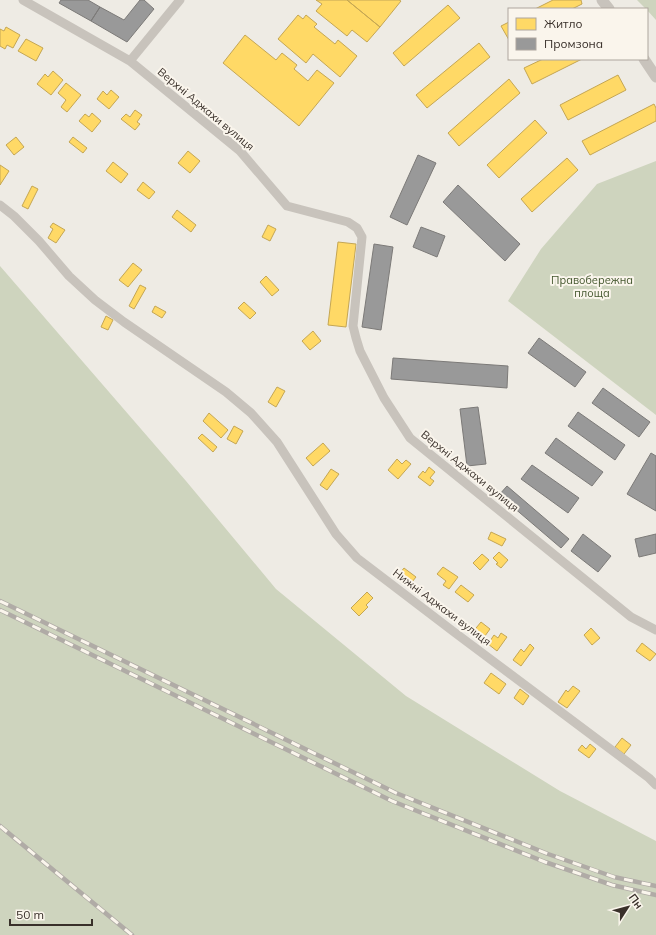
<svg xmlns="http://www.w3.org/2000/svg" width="656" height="935" font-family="Mulish,sans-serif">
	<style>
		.green { fill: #ced4be }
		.homes { fill: #ffd966; stroke: #c4a654 }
		.industry { fill: #999; stroke: #7c7a78 }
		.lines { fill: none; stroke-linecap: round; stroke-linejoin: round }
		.minor { stroke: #c8c3bc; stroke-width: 9 }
		.tertiary { stroke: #c8c3bc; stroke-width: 11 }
		.rail-casing { stroke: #b0aba6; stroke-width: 4.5 }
		.rail { stroke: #faf5ec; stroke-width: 3; stroke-dasharray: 9; stroke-linecap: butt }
		.labels { text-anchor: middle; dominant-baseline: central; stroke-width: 4; stroke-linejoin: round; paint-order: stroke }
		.street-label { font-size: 11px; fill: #39302a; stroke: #faf5ec }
		.park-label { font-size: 11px; fill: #44572e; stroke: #faf5ec }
	</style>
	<rect width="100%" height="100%" fill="#eeebe4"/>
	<path class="green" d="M637 0H656V20L647 10V9H646Z
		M656 161V415L508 301 541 249 597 184Z
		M0 266 186 481 276 589 406 696 560 791 656 841V935H0Z"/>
	<path class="homes" d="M316 0H347L380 27 367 42 352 30 347 36 316 11 322 4Z
		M347 0H399L401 1 380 27Z
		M553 0H581L582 4 572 9H535Z
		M448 5 460 18 404 66 393 53Z
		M298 15 303 19 306 15 317 24 314 27 335 44 338 40 357 56 340 77 313 54 306 63 278 39Z
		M509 22V40L501 26Z
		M6 27 20 35 13 48 7 45 5 49 0 46V29L4 31Z
		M245 35 276 60 282 53 297 65 294 69 308 81 317 70 334 83 299 126 223 63Z
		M26 39 43 48 36 61 18 51Z
		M479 43 490 57 427 108 416 95Z
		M543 59H582L532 84 524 68Z
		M53 71 63 80 51 95 37 84 45 74 48 77Z
		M618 75 626 90 568 120 560 105Z
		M509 79 520 93 459 146 448 133Z
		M66 83 81 95 67 112 61 107 66 100 58 93Z
		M111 90 119 97 109 109 97 99 103 91 107 95Z
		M654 104 656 108V121L590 155 582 141Z
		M135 110 142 115 137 122 140 124 135 130 121 119 126 114 130 117Z
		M92 113 101 121 92 132 79 121 85 114 89 117Z
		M535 120 547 133 499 178 487 165Z
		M16 137 24 147 14 155 6 145Z
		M73 137 87 148 83 153 69 142Z
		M188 151 200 161 190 173 178 163Z
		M567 158 578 170 532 212 521 199Z
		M113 162 128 174 121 183 106 171Z
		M0 165 9 171 0 185Z
		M143 182 155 192 149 199 137 190Z
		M32 186 38 189 28 209 22 206Z
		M177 210 196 225 191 232 172 217Z
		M53 223 65 230 56 243 48 238 53 229 50 227Z
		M268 225 276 229 270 241 262 237Z
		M338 242 356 244 346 327 328 325Z
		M133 263 142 270 128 287 119 280Z
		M266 276 279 290 272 296 260 282Z
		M140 285 146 288 134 309 129 306Z
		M244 302 256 313 250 319 238 308Z
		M155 306 166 312 162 318 152 312Z
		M106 316 113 320 108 330 101 327Z
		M313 331 321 341 310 350 302 341Z
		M277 387 285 391 276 407 268 402Z
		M209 413 228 430 221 438 203 421Z
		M234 426 243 431 236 444 227 439Z
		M202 434 217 447 213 452 198 438Z
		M323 443 330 451 313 466 306 458Z
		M397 459 402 464 406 460 411 464 398 479 388 470Z
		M429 467 435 472 430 478 434 481 430 486 418 477 423 471 425 473Z
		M331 469 339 474 327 490 320 485Z
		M491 532 506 539 502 546 488 539Z
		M499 552 508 560 501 568 496 564 498 563 493 558Z
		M482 554 489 560 480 570 473 563Z
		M443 567 458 577 449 589 443 585 446 581 437 574Z
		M404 568 416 577 408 587 396 578Z
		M461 585 474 595 468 602 455 592Z
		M367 592 373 598 366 605 368 607 359 616 351 608Z
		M481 622 490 629 482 640 472 633Z
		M591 628 600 638 592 645 584 635Z
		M501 633 507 637 497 651 488 644 494 635 498 638Z
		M642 643 656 654 650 661 636 651Z
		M530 644 534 648 521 666 513 660 521 649 524 652Z
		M491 673 506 684 499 694 484 683Z
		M573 686 580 691 567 708 558 702 566 690 568 692Z
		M520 689 529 696 523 705 514 698Z
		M622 738 631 745 624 754 615 747Z
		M590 744 596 749 589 758 578 750 582 745 586 749Z"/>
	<path class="industry" d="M61 0H88L100 7 91 21 59 3Z
		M140 0H144L154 9 127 42 91 21 100 7 124 20Z
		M418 155 436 163 407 225 390 217Z
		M458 185 520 244 505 261 443 202Z
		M421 227 445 236 437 257 413 247Z
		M374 244 393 247 381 330 362 327Z
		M539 338 586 372 575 387 528 353Z
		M393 358 508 366 507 388 391 379Z
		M603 388 650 422 639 437 592 403Z
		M478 407 486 464 467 466 460 409Z
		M578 412 625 445 615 460 568 426Z
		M556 438 603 472 592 486 545 453Z
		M651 453 656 456V511L627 494Z
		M532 465 579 498 568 513 521 479Z
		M507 486 569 539 561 548 499 495Z
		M583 534 611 556 598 572 571 551Z
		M656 534V553L639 557 635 539Z"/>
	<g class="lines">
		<path class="minor" d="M23 0 130 61 240 151 287 206 348 222 357 228 362 237 353 326 356 338 360 351 384 398 410 438 631 617 656 630
			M130 61 180 0
			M0 205 14 216 39 241 69 276 95 300 124 322 226 392 251 413 277 442 336 534 357 558 454 632 649 778 656 785"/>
		<path class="tertiary" d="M602 0 609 9
			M644 59 656 77"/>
		<defs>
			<path id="rail" d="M0 601 396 793 548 854 614 877 656 886
				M0 610 392 801 545 862 612 885 656 895
				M0 826 132 935"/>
		</defs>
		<use href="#rail" class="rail-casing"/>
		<use href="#rail" class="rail"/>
	</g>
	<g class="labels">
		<g class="street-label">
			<text transform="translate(206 109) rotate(40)">Верхні Аджахи вулиця</text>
			<text transform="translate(470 471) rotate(39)">Верхні Аджахи вулиця</text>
			<text transform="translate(442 607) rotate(37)">Нижні Аджахи вулиця</text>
		</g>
		<g class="park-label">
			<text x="592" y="280">Правобережна<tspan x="592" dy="13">площа</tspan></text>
		</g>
	</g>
	<rect x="508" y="8" width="140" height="52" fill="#faf5ec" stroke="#ada69e"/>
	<rect x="516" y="18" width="20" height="12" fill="#ffd966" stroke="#ada69e"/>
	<text x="544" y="28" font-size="12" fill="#39302a">Житло</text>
	<rect x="516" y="38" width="20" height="12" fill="#999999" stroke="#ada69e"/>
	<text x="544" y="48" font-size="12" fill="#39302a">Промзона</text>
	<g transform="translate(628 907) rotate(54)" stroke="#faf5ec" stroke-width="3" paint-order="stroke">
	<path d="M0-3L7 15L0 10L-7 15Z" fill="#39302a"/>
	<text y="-6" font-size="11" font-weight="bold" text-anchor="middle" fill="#39302a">Пн</text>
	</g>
	<path d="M10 919v6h82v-6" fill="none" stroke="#39302a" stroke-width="2"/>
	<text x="16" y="919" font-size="12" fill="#39302a" stroke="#faf5ec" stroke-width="3" paint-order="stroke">50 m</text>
</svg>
